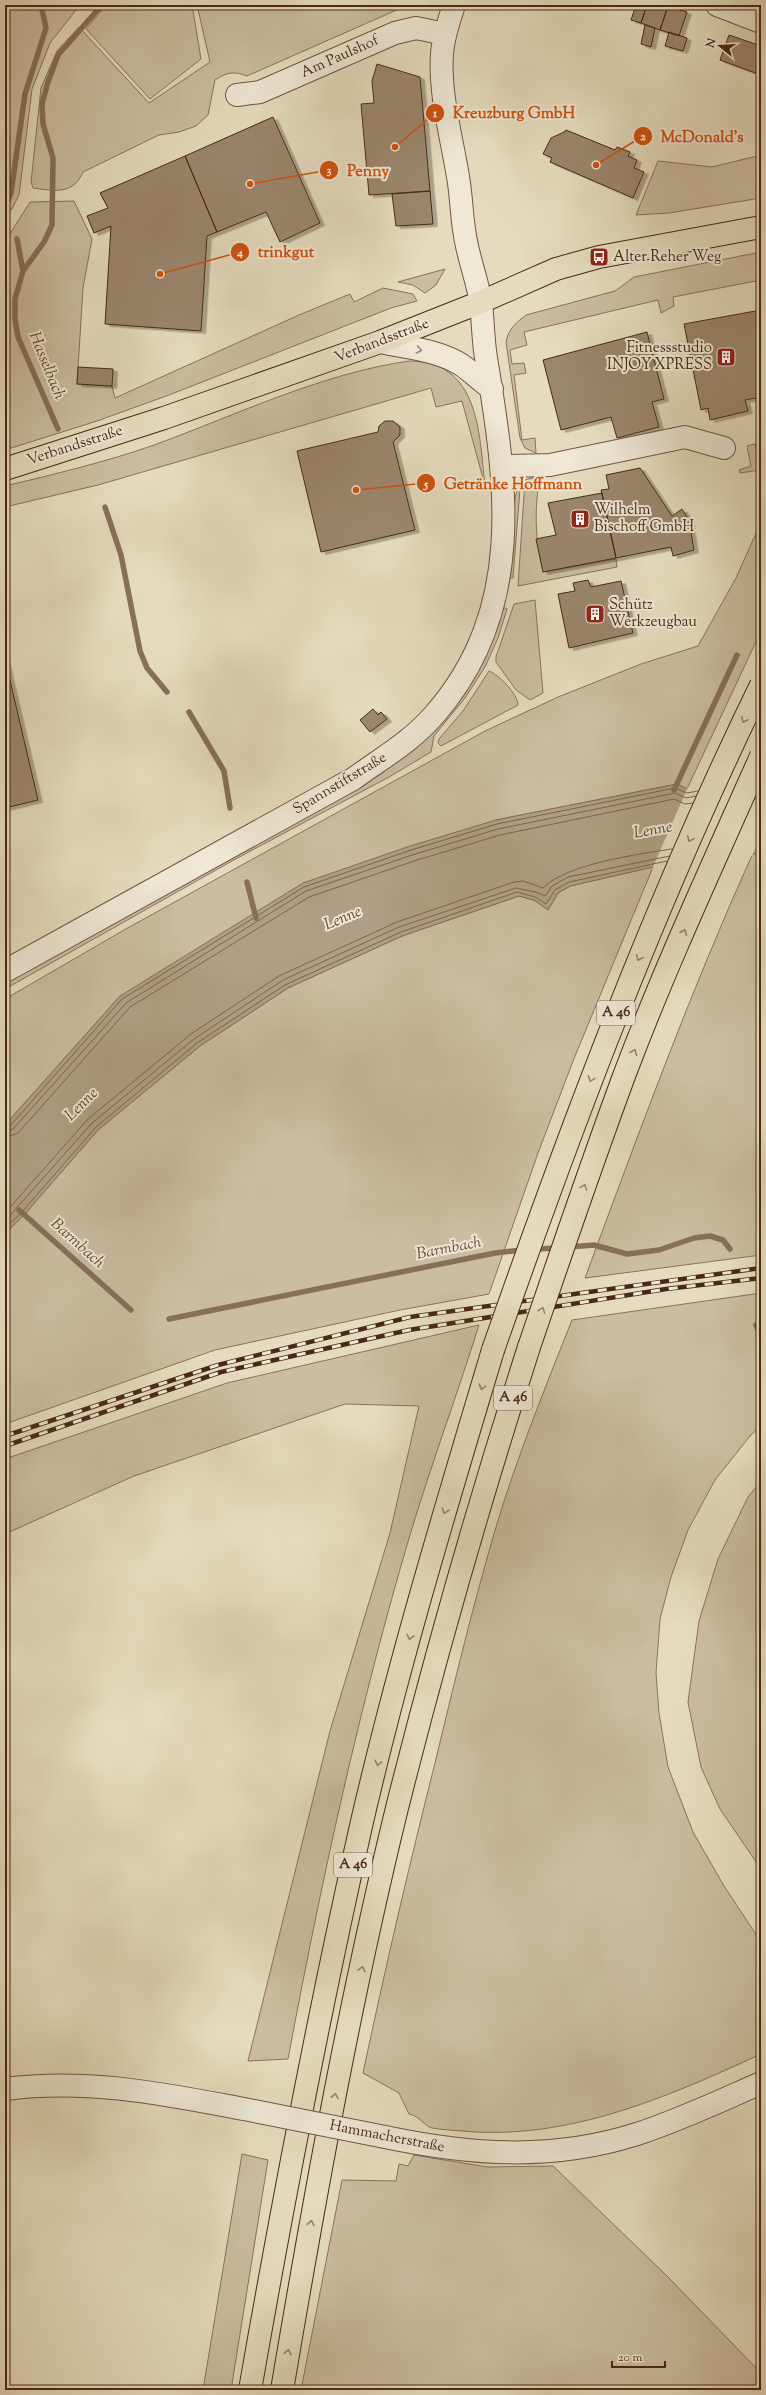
<svg xmlns="http://www.w3.org/2000/svg" width="766" height="2395" font-family="'Sorts Mill Goudy',serif">
	<style>
		.green { fill: #cbbda2; stroke: #8a725c }
		.water { fill: #b09f86; stroke: #876f5a }
		.pier { fill: #e5dcbf }
		.lines { fill: none; stroke-linecap: round; stroke-linejoin: round }
		.shore { stroke: #7d644e; stroke-width: 1 }
		.stream { stroke: #876f5a; stroke-width: 5.5 }
		.building { fill: #9b866e; stroke: #4a2817; filter: url(#shadow) }
		.minor-casing { stroke: #715541; stroke-width: 24 }
		.major-casing { stroke: #4a2817; stroke-width: 24 }
		.highway-casing { stroke: #4a2817; stroke-width: 24 }
		.minor { stroke: #eee8d5; stroke-width: 22 }
		.major { stroke: #e5dcbf; stroke-width: 22 }
		.highway { stroke: #e5dcbf; stroke-width: 22 }
		.rail-casing { stroke: #4a2817; stroke-width: 4.5 }
		.rail { stroke: #eee8d5; stroke-width: 3; stroke-dasharray: 9; stroke-linecap: butt }
		.minor-bridge-casing { stroke: #715541; stroke-width: 24; stroke-linecap: butt }
		.highway-bridge-casing { stroke: #4a2817; stroke-width: 24; stroke-linecap: butt }
		.minor-bridge { stroke: #eee8d5; stroke-width: 22 }
		.highway-bridge { stroke: #e5dcbf; stroke-width: 22 }
		.oneway { stroke: #9c8876 }
		.oneway2 { stroke: #98826b }
		.labels { text-anchor: middle; dominant-baseline: central; stroke-width: 4; stroke-linejoin: round; paint-order: stroke }
		.shield { fill: #eee8d5; stroke: #7b6250; stroke-width: 1 }
		.shield-label { font-size: 14px; font-weight: bold; fill: #4a2817 }
		.street-label { font-size: 15px; fill: #4a2817; stroke: #eee8d5 }
		.poi-label { font-size: 15px; fill: #4a2817; stroke: #eee8d5; text-anchor: start }
		.water-label { font-size: 16px; font-style: italic; fill: #644633; stroke: #eee8d5 }
		.leader { fill: none; stroke: #d0520e; stroke-width: 1.5 }
		.callout-dot { fill: #d0520e; stroke: #eee8d5; stroke-width: 1.5 }
		.mark-label { font-size: 12px; text-anchor: middle; font-weight: bold; fill: #fff }
		.callout-label { font-size: 16px; text-anchor: middle; font-weight: bold; fill: #d0520e; stroke: #eee8d5; stroke-width: 4; stroke-linejoin: round; paint-order: stroke }
	</style>
	<defs>
		<filter id="shadow"><feDropShadow dx="4.5" dy="2.5" stdDeviation="0" flood-color="#0004"/></filter>
	</defs>
	<rect width="100%" height="100%" fill="#e5dcbf"/>
	<filter id="stains"><feTurbulence type="fractalNoise" baseFrequency=".005" numOctaves="4"/><feColorMatrix values="0 0 0 0 .2 0 0 0 0 .09 0 0 0 0 .02 0 0 0 .5 -.17"/></filter>
	<radialGradient id="worn" r=".72"><stop offset=".6" stop-color="#630" stop-opacity="0"/><stop offset="1" stop-color="#630" stop-opacity=".3"/></radialGradient>
	<path class="green" d="M5 5H80L50 43 32 89 19 195 12 209 5 215Z
		M106 5H192L201 59 150 99 86 29Z
		M197 5H408L247 76C234 71 227 72 215 80L208 115 196 126 179 132 159 135 83 172C73 195 55 191 33 188L31 182 41 88 57 51 79 27 149 103 210 62Z
		M761 155V198L669 213 636 215 658 161 712 167Z
		M74 201 92 239 83 288 77 384 112 386 115 398 299 315 350 294 354 302 383 288 413 294 417 301 391 308 169 395 97 421 5 450V247L8 237 30 202Z
		M761 252V280L673 297 674 306 661 313 658 300 524 332 527 345 510 350 512 364 524 363 526 373 514 375 522 440 535 438 536 453 525 448 520 438 506 342C508 329 517 322 526 315L615 291 634 277Z
		M445 269 436 285 425 293 413 285 398 282Z
		M409 361C480 361 479 434 485 486L462 401 436 407 431 388 98 485 5 507V486C55 474 106 462 154 445 239 414 320 374 409 361Z
		M755 444 761 470 740 473 739 470 751 466 747 446Z
		M540 475C534 511 535 537 543 572L616 559 617 567 518 586 525 480Z
		M518 488 520 489 513 578H509L515 498Z
		M761 522V631L687 789 677 784 496 820 120 996 5 1125V999L124 930 485 731 558 697 641 664 698 646 736 578Z
		M535 600 543 693 530 700 516 690 496 662V657L514 604Z
		M503 607 507 609 498 638 485 667 465 698 434 736 431 752 389 777 232 861 5 989V980L359 786 475 675 491 643Z
		M489 671C499 675 518 694 518 705L441 746 438 743 439 739 463 711Z
		M753 853H761V1255L585 1278C638 1135 690 992 753 853Z
		M653 867 573 1061 538 1153 489 1294 400 1310 215 1350 5 1424V1234L24 1215 98 1130 200 1046 288 988 402 936 519 896 534 900 548 910 558 893 570 886Z
		M761 1293V1426L750 1436 715 1480 688 1530 671 1577 660 1619 656 1673 659 1713 668 1767 693 1832 724 1886 761 1942V2054C668 2097 567 2141 462 2131 453 2130 442 2130 432 2128 424 2126 420 2116 409 2114L399 2093 363 2073C385 1969 409 1866 435 1763 454 1684 473 1605 496 1527 517 1457 545 1388 572 1320Z
		M479 1325C457 1395 431 1465 410 1535 359 1707 321 1883 288 2059L248 2061 330 1731 390 1533 419 1406 345 1404 134 1476 5 1534V1459L227 1383Z
		M761 1481V1869L720 1809 701 1767 688 1702 699 1621 718 1559 748 1497Z
		M242 2154 268 2160 231 2390H203Z
		M414 2155 487 2167 553 2166 666 2275 761 2373V2390H301L342 2180 396 2181 399 2164 408 2166Z"/>
	<path class="water" d="M761 774V853L653 867 570 886 558 893 548 910 534 900 519 896 402 936 288 988 200 1046 98 1130 24 1215 5 1234V1125L120 996 303 883 410 846 496 820 677 784 687 789Z"/>
	<path class="pier" d="M761 772V835L752 856 652 869 688 787Z"/>
	<g class="lines">
		<path class="shore" d="M5 1127 10 1126 122 999 304 887 411 850 497 824 675 788 687 793 698 791
			M5 1132 13 1129 126 1003 306 891 412 855 498 829 675 793 686 798 696 796
			M5 1138 18 1133 130 1007 309 897 414 861 500 835 674 799 685 804 693 803
			M5 1213 88 1119 191 1034 279 976 397 922 514 882 523 881 543 888C566 864 639 854 672 849
			M5 1221 92 1123 194 1039 283 980 399 927 516 888 536 892 545 896 552 886 568 877 670 856
			M5 1228 21 1213 96 1127 197 1043 285 985 401 932 517 892 535 897 546 904 555 890 569 882 667 861"/>
		<path class="stream" d="M5 208 11 193 25 94 46 28 41 5
			M17 239 23 271
			M58 429 18 337 15 319V299L23 271 44 242 52 225 53 158 43 124 42 104 48 82 58 55 102 5
			M105 507 121 555 140 651 147 668 167 692
			M189 712 224 771 230 808
			M674 790 737 655
			M247 882 256 918
			M19 1210 131 1310
			M569 1247 594 1245 627 1254 659 1250 694 1238 710 1236 723 1240 730 1249
			M535 1249 558 1248
			M169 1319 495 1253 522 1250
			M756 1325 761 1336"/>
	</g>
	<path class="building" d="M636 5H647L641 23 631 20Z
		M647 5 668 6 660 30 641 23Z
		M668 6 687 12 679 36 660 30Z
		M645 25 655 28 651 47 641 44Z
		M669 32 687 38 683 51 665 46Z
		M729 35 761 46V75L720 60Z
		M377 64 420 77 430 191 369 195 361 104 374 103 372 81Z
		M273 117 320 223 280 242 266 212 217 232 185 156Z
		M566 130 615 150 617 147 630 152 628 156 637 160 634 168 644 172 633 198 550 162 552 158 543 154 551 138 564 132Z
		M185 156 217 232 207 236 201 331 105 324 111 226 94 233 87 216 108 208 100 193Z
		M430 191 433 224 396 226 392 194Z
		M761 310V389L756 398 745 400 748 411 710 420 708 408 701 410 684 324Z
		M647 332 664 399 652 402 659 427 617 438 611 417 561 430 543 360Z
		M78 367 113 369 112 386 77 384Z
		M385 421H393L400 427V435L393 442 415 530 321 552 297 451 378 432 379 426Z
		M640 468 672 516 682 509 689 520 694 550 673 556 671 547 616 558 601 490 609 489 606 475Z
		M602 493 616 558 543 572 536 539 556 535 548 503Z
		M588 580 591 587 621 581 633 633 569 648 558 594 575 591 573 583Z
		M5 659 38 800 5 808Z
		M373 709 378 715 381 712 387 719 370 732 360 720Z"/>
	<g class="lines">
		<defs>
			<path id="minor" d="M717 5 761 22
				M237 95 260 92 395 33 416 28 445 34
				M380 342C407 348 440 350 463 366 473 373 482 382 492 389
				M503 466 550 465 685 437 724 448
				M5 971 353 779C382 758 411 742 435 714 526 609 507 484 486 358 483 339 483 321 481 303 478 284 471 265 467 246 462 226 462 204 459 183 453 142 439 96 442 54 443 37 449 21 454 5
				M5 2089C87 2078 164 2094 244 2109
				M385 2137C471 2155 552 2161 637 2134 680 2120 720 2101 761 2083"/>
			<path id="major" d="M5 469 164 418 380 342 481 302 556 269 599 257 761 227"/>
			<path id="highway" d="M250 2390C283 2201 319 2013 361 1826 398 1665 446 1507 493 1350
				M282 2390C315 2195 350 2000 397 1808 436 1653 480 1499 529 1347"/>
		</defs>
		<use href="#minor" class="minor-casing"/>
		<use href="#major" class="major-casing"/>
		<use href="#highway" class="highway-casing"/>
		<use href="#minor" class="minor"/>
		<use href="#major" class="major"/>
		<use href="#highway" class="highway"/>
		<defs>
			<path id="rail" d="M5 1436 218 1365 410 1317 761 1268
				M5 1446 221 1372 409 1330 666 1289 761 1278"/>
		</defs>
		<use href="#rail" class="rail-casing"/>
		<use href="#rail" class="rail"/>
		<defs>
			<path id="minor-bridge" d="M244 2109 385 2137"/>
			<path id="highway-bridge" d="M529 1347C560 1256 591 1165 624 1076 665 967 714 862 761 756
				M493 1350C572 1124 656 900 761 685"/>
		</defs>
		<use href="#minor-bridge" class="minor-bridge-casing"/>
		<use href="#highway-bridge" class="highway-bridge-casing"/>
		<use href="#minor-bridge" class="minor-bridge"/>
		<use href="#highway-bridge" class="highway-bridge"/>
	</g>
	<defs><path id="oneway-chevron" d="M-2-3.5L2.5 0L-2 3.5" fill="none" stroke-width="1.6" stroke-linecap="round" stroke-linejoin="round"/></defs>
	<use class="oneway" href="#oneway-chevron" transform="translate(419 350) rotate(13)"/>
	<g class="oneway2">
		<use href="#oneway-chevron" transform="translate(744 720) rotate(116)"/>
		<use href="#oneway-chevron" transform="translate(690 839) rotate(114)"/>
		<use href="#oneway-chevron" transform="translate(684 932) rotate(-67)"/>
		<use href="#oneway-chevron" transform="translate(639 958) rotate(113)"/>
		<use href="#oneway-chevron" transform="translate(634 1052) rotate(-68)"/>
		<use href="#oneway-chevron" transform="translate(591 1079) rotate(110)"/>
		<use href="#oneway-chevron" transform="translate(584 1187) rotate(-70)"/>
		<use href="#oneway-chevron" transform="translate(542 1310) rotate(-71)"/>
		<use href="#oneway-chevron" transform="translate(482 1387) rotate(107)"/>
		<use href="#oneway-chevron" transform="translate(445 1511) rotate(107)"/>
		<use href="#oneway-chevron" transform="translate(410 1637) rotate(104)"/>
		<use href="#oneway-chevron" transform="translate(378 1763) rotate(104)"/>
		<use href="#oneway-chevron" transform="translate(362 1969) rotate(-77)"/>
		<use href="#oneway-chevron" transform="translate(335 2096) rotate(-79)"/>
		<use href="#oneway-chevron" transform="translate(311 2223) rotate(-79)"/>
		<use href="#oneway-chevron" transform="translate(288 2352) rotate(-80)"/>
	</g>
	<defs>
		<symbol id="bus-square" viewBox="-11 -11 22 22"><rect x="-9" y="-9" width="18" height="18" rx="4" fill="#8f2418" stroke="#eee8d5"/><path d="M-5-6H5V4H4V6H2V4H-2V6H-4V4H-5ZM-3.5-4V0h7V-4ZM-3.5 1.2v1.5H-2V1.2ZM2 1.2v1.5H3.5V1.2Z" fill="#fff"/></symbol>
		<symbol id="building-square" viewBox="-11 -11 22 22"><rect x="-9" y="-9" width="18" height="18" rx="4" fill="#8f2418" stroke="#eee8d5"/><path d="M-4-6H4V6H1V3H-1V6H-4ZM-2.5-4.3h1.7v1.8h-1.7ZM.8-4.3h1.7v1.8H.8ZM-2.5-1h1.7V.8h-1.7ZM.8-1h1.7V.8H.8Z" fill="#fff"/></symbol>
	</defs>
	<g fill-rule="evenodd">
		<use href="#bus-square" x="588" y="246" width="22" height="22"/>
		<use href="#building-square" x="715" y="346" width="22" height="22"/>
		<use href="#building-square" x="569" y="508" width="22" height="22"/>
		<use href="#building-square" x="584" y="603" width="22" height="22"/>
	</g>
	<g class="labels">
		<g class="shield">
			<rect x="597" y="1001" width="38" height="24" rx="3"/>
			<rect x="494" y="1386" width="38" height="24" rx="3"/>
			<rect x="334" y="1853" width="38" height="24" rx="3"/>
		</g>
		<g class="shield-label">
			<text x="616" y="1013">A 46</text>
			<text x="513" y="1398">A 46</text>
			<text x="353" y="1865">A 46</text>
		</g>
		<g class="street-label">
			<text transform="translate(340 57) rotate(-24)">Am Paulshof</text>
			<text transform="translate(382 341) rotate(-21)">Verbandsstraße</text>
			<text transform="translate(75 446) rotate(-18)">Verbandsstraße</text>
			<text transform="translate(340 784) rotate(-31)">Spannstiftstraße</text>
			<text transform="translate(387 2137) rotate(11)">Hammacherstraße</text>
		</g>
		<g class="poi-label">
			<text x="613" y="257">Alter Reher Weg</text>
			<text x="712" y="348" text-anchor="end">Fitnessstudio<tspan x="712" dy="17">INJOY XPRESS</tspan></text>
			<text x="594" y="510">Wilhelm<tspan x="594" dy="17">Bischoff GmbH</tspan></text>
			<text x="609" y="605">Schütz<tspan x="609" dy="17">Werkzeugbau</tspan></text>
		</g>
		<g class="water-label">
			<text transform="translate(46 366) rotate(68)">Hasselbach</text>
			<text transform="translate(653 831) rotate(-10)">Lenne</text>
			<text transform="translate(343 919) rotate(-23)">Lenne</text>
			<text transform="translate(82 1105) rotate(-45)">Lenne</text>
			<text transform="translate(77 1244) rotate(42)">Barmbach</text>
			<text transform="translate(449 1249) rotate(-11)">Barmbach</text>
		</g>
	</g>
	<path class="leader" d="M395 147L435 113M596 165L643 136M250 184L329 170M160 274L240 252M356 490L426 483"/>
	<g class="callout-dot">
		<circle cx="395" cy="147" r="4"/>
		<circle cx="596" cy="165" r="4"/>
		<circle cx="250" cy="184" r="4"/>
		<circle cx="160" cy="274" r="4"/>
		<circle cx="356" cy="490" r="4"/>
		<circle cx="435" cy="113" r="10"/>
		<circle cx="643" cy="136" r="10"/>
		<circle cx="329" cy="170" r="10"/>
		<circle cx="240" cy="252" r="10"/>
		<circle cx="426" cy="483" r="10"/>
	</g>
	<g class="mark-label">
		<text x="435" y="117">1</text>
		<text x="643" y="140">2</text>
		<text x="329" y="174">3</text>
		<text x="240" y="256">4</text>
		<text x="426" y="488">5</text>
	</g>
	<g class="callout-label">
		<text x="514" y="118">Kreuzburg GmbH</text>
		<text x="702" y="142">McDonald's</text>
		<text x="368" y="176">Penny</text>
		<text x="286" y="257">trinkgut</text>
		<text x="513" y="489">Getränke Hoffmann</text>
	</g>
	<rect width="766" height="2395" fill="none" stroke="#e5dcbf" stroke-width="20"/>
	<rect x="6" y="6" width="754" height="2383" fill="none" stroke="#4a2817" stroke-width="2"/>
	<rect x="10" y="10" width="746" height="2375" fill="none" stroke="#4a2817"/>
	<g transform="translate(720 46) rotate(288)" stroke="#eee8d5" stroke-width="3" paint-order="stroke">
	<path d="M0-3L7 15L0 10L-7 15Z" fill="#4a2817"/>
	<text y="-6" font-size="11" font-weight="bold" text-anchor="middle" fill="#4a2817">N</text>
	</g>
	<path d="M612 2361v6h53v-6" fill="none" stroke="#4a2817" stroke-width="2"/>
	<text x="618" y="2361" font-size="12" fill="#4a2817" stroke="#eee8d5" stroke-width="3" paint-order="stroke">20 m</text>
	<rect width="100%" height="100%" filter="url(#stains)"/>
	<rect width="100%" height="100%" fill="url(#worn)"/>
</svg>
